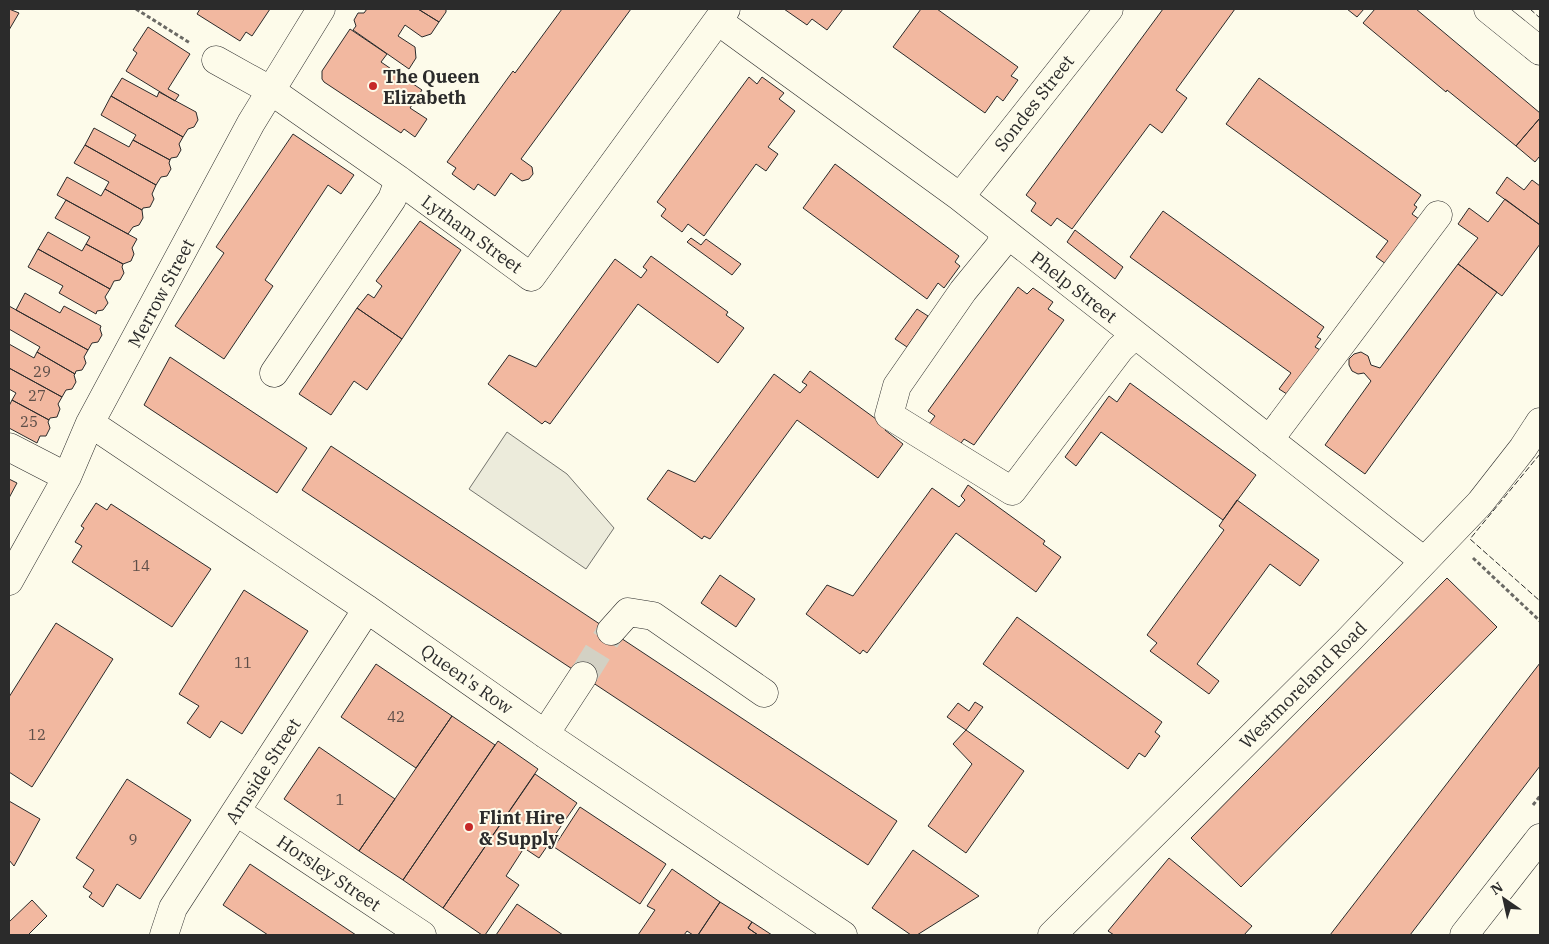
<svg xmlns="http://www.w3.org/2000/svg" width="1549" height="944" font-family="'IBM Plex Serif',serif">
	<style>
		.green { fill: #ecebdb; stroke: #74746e }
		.building { fill: #f2b8a0; stroke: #2b2b2b }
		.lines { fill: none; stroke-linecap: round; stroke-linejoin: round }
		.minor-tunnel { stroke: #d3d1c4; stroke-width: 28; stroke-dasharray: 28 14; stroke-linecap: butt }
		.minor-casing { stroke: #2b2b2b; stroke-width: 29 }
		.path { stroke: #6a6964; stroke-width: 3; stroke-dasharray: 4 2.5; stroke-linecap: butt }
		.minor { stroke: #fdfbea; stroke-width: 28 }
		.fence { stroke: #2b2b2b; stroke-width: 1; stroke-dasharray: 6 2.5; stroke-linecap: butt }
		.poi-dot { fill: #c62828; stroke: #fdfbea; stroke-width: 2 }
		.labels { text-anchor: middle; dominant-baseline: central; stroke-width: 4; stroke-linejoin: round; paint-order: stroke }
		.number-label { font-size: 15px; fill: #5d4e48 }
		.poi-label { font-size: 18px; font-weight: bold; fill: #2b2b2b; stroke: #fdfbea; text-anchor: start }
		.street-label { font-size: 18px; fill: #2b2b2b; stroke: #fdfbea }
	</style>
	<rect width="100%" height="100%" fill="#fdfbea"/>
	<path class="green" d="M507 432 567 474 614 528 586 569 469 489Z"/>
	<path class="building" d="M9 9 19 13 9 30Z
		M200 9H270L252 36 246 32 240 41 197 14Z
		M367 9H418L439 22 431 34 422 37 405 25 398 36 415 47 416 58 409 69 353 30 356 26 354 20 358 13H364Z
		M418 9H446V12L439 22Z
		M562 9H631L521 159 532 167 533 174 529 179 522 181 511 173 495 196 478 184 474 190 452 174 456 168 447 162 513 71 515 73Z
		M784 9H843L827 30 812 19 807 25Z
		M921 9H937L1018 67 1011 76 1018 80 1003 101 997 96 985 113 893 47Z
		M1163 9H1235L1176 90 1187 98 1162 133 1150 124 1072 229 1057 218 1051 226 1031 211 1036 203 1026 195Z
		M1347 9H1364L1357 17Z
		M1375 9H1416L1540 113V118L1516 146 1447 90 1446 92 1363 23Z
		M148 27 190 54 168 89 179 95 175 101 126 71 137 53 133 50Z
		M350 29 387 54 381 62 422 90 410 108 427 119 415 137 404 129 401 133 324 82 322 79V71Z
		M749 77 757 84 762 77 784 93 779 99 795 111 768 147 778 154 766 171 756 164 704 236 688 224 682 232 661 216 666 209 657 202Z
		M122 78 157 97 159 92 196 112 198 120 194 127 188 129 183 137 111 96Z
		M1259 78 1421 195 1414 205 1417 207 1412 214 1419 219 1386 264 1376 257 1388 241 1226 124Z
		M111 96 183 137 179 144 181 150 177 157 171 158 170 160 133 140 136 135 101 115Z
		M1540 118V159L1539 157 1535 162 1516 146Z
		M94 128 129 147 133 140 170 160 169 163 171 169 167 176 161 177 156 185 85 145Z
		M293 134 354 175 341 194 328 185 265 280 273 286 224 359 175 326 224 253 216 247Z
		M85 145 156 185 152 194 154 199 150 207 143 208 142 210 105 189 109 182 74 163Z
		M835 164 959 256 955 262 960 266 944 288 938 283 927 299 803 208Z
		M67 177 101 196 105 189 142 210 143 218 139 225 133 227 128 234 57 195Z
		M1507 177 1524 190 1532 180 1540 186V225L1496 193Z
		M1505 199 1540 225V244L1502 296 1458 264 1478 238 1458 224 1469 208 1488 222Z
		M66 200 137 239 132 248 134 254 131 261 123 264 86 244 90 237 55 218Z
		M1163 211 1324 327 1317 337 1321 339 1315 347 1322 351 1290 396 1279 389 1291 373 1130 257Z
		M420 221 461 250 402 339 357 308 368 294 374 298 382 286 376 281Z
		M1075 230 1123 267 1115 279 1067 242Z
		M48 232 82 251 86 244 123 264 122 267 124 273 120 280 114 281 110 289 38 249Z
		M691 238 701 245 706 239 741 264 732 275 687 242Z
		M38 249 110 289 105 297 108 303 103 310 97 311 96 314 59 293 63 286 28 267Z
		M651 256 728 312 726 315 744 328 718 363 638 304 550 424 545 421 542 424 488 384 509 355 536 367 615 259 641 278 647 270 643 267Z
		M1458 264 1497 292 1365 474 1325 445 1371 381 1364 373 1358 374 1352 371 1349 365V359L1354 354 1361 352 1368 356 1371 365 1380 368Z
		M1018 287 1027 294 1033 288 1053 302 1048 309 1064 320 974 445 964 439 956 450 926 428 935 416 928 411Z
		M25 293 60 313 64 306 101 326 100 329 102 335 98 342 92 343 88 350 16 310Z
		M9 306 88 350 84 357 86 363 82 370 76 371 75 374 37 352 40 347 9 329Z
		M357 308 402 339 367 390 354 381 331 415 299 394Z
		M917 309 928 316 907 347 895 339Z
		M9 344 34 358 37 352 75 374 74 375 76 382 72 389 66 390 62 397 9 368Z
		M170 357 307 448 277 493 144 405Z
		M9 368 62 397 58 404 60 409 57 417 50 418 49 420 12 400 16 393 9 389Z
		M810 371 887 427 885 430 903 444 878 478 797 420 710 539 704 536 702 539 647 499 668 470 695 482 774 374 800 393 807 385 802 382Z
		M1130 383 1256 475 1223 520 1101 432 1076 466 1065 457 1109 396 1117 402Z
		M12 400 49 420 48 422 50 428 46 436H40L37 443 9 428V406Z
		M331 446 897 821 868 865 302 490Z
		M9 479 17 483 9 498Z
		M968 485 1045 541 1043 544 1061 557 1036 592 956 533 867 653 863 650 860 654 806 614 827 585 853 596 932 488 959 507 965 500 961 496Z
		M1237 500 1319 560 1300 586 1270 564 1197 664 1219 681 1209 694 1150 651 1157 643 1147 635 1224 530 1219 526Z
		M96 503 107 510 111 504 211 569 172 627 72 562 82 546 75 542 84 528 81 526Z
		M720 575 755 599 736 627 701 603Z
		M1447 578 1497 627 1241 887 1191 838Z
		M244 590 308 631 242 734 221 721 210 738 187 723 199 706 179 694Z
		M1017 617 1162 722 1155 732 1160 736 1145 757 1139 753 1128 769 983 664Z
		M56 623 113 659 32 787 9 772V697Z
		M1540 663V766L1410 935H1330Z
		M376 664 452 716 416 768 341 717Z
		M975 702 983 707 966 730 947 717 958 703 969 711Z
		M452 716 495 745 403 880 359 851Z
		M966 730 1024 771 966 853 928 826 972 764 953 744Z
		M498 741 538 769 443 908 403 880Z
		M319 747 395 799 359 851 284 799Z
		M535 774 577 803 539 858 524 848 506 876 519 885 485 935H482L443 908Z
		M127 779 191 820 140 899 117 884 103 907 89 897 92 893 83 887 94 870 76 858Z
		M9 801 40 819 14 866 9 860Z
		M580 807 666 864 640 904 554 847Z
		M913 850 979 896 917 935H911L872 908Z
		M1169 858 1252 926 1244 935H1114L1108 931Z
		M250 864 356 935H268L223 905Z
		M672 869 720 902 698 935H693L687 931 684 935H638L655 910 647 906Z
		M32 900 47 916 28 935H9V922Z
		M720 902 752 922 748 928 758 935H698Z
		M517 904 563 935H496Z
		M752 922 772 935H758L748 928Z"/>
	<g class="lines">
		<path class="minor-tunnel" d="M583 676 611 631"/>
		<defs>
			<path id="minor" d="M1488 9 1540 51
				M718 21 960 197 1424 561
				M216 60 270 90 399 180 531 277 726 9
				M960 197 1109 9
				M1005 234 999 247 963 291 897 386 889 415 1012 491 1120 349 1135 335
				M274 373 392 199 399 180
				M90 423 367 609 545 734 843 935
				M1269 440 1438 215
				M9 447 67 477
				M9 581 67 477 90 423 251 123 321 9
				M611 631 628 612 653 616 764 693
				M545 734 583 676
				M237 812 422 935
				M164 935 173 908 367 609
				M1052 935 1347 642 1480 503 1523 448 1540 422
				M1464 935 1540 838"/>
		</defs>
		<use href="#minor" class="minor-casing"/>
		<path class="path" d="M136 9 190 43
			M1473 558 1540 621
			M1533 805 1540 796"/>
		<use href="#minor" class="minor"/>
		<path class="fence" d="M1530 9 1540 18
			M1540 454 1470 539 1540 601"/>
	</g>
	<g class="poi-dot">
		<circle cx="373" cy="86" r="5"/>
		<circle cx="469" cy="827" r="5"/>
	</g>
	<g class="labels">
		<g class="number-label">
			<text x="42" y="371">29</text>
			<text x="37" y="395">27</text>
			<text x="29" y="421">25</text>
			<text x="141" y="565">14</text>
			<text x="243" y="662">11</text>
			<text x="396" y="716">42</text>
			<text x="37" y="734">12</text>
			<text x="340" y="799">1</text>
			<text x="133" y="839">9</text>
		</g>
		<g class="poi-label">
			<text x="383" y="76">The Queen<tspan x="383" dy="21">Elizabeth</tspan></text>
			<text x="479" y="817">Flint Hire<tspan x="479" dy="21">&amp; Supply</tspan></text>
		</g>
		<g class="street-label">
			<text transform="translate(1034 103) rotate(-52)">Sondes Street</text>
			<text transform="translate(472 234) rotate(36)">Lytham Street</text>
			<text transform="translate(1074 287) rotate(38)">Phelp Street</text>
			<text transform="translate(161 293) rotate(-62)">Merrow Street</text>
			<text transform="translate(467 679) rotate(35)">Queen's Row</text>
			<text transform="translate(1303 685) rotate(-45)">Westmoreland Road</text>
			<text transform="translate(263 771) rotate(-57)">Arnside Street</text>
			<text transform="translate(329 873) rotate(34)">Horsley Street</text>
		</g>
	</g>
	<rect width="1549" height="944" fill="none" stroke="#2b2b2b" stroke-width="20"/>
	<g transform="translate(1504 899) rotate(326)" stroke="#fdfbea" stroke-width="4" paint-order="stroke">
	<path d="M0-4L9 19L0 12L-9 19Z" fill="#2b2b2b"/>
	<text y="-8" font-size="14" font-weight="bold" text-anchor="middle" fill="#2b2b2b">N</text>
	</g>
</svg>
